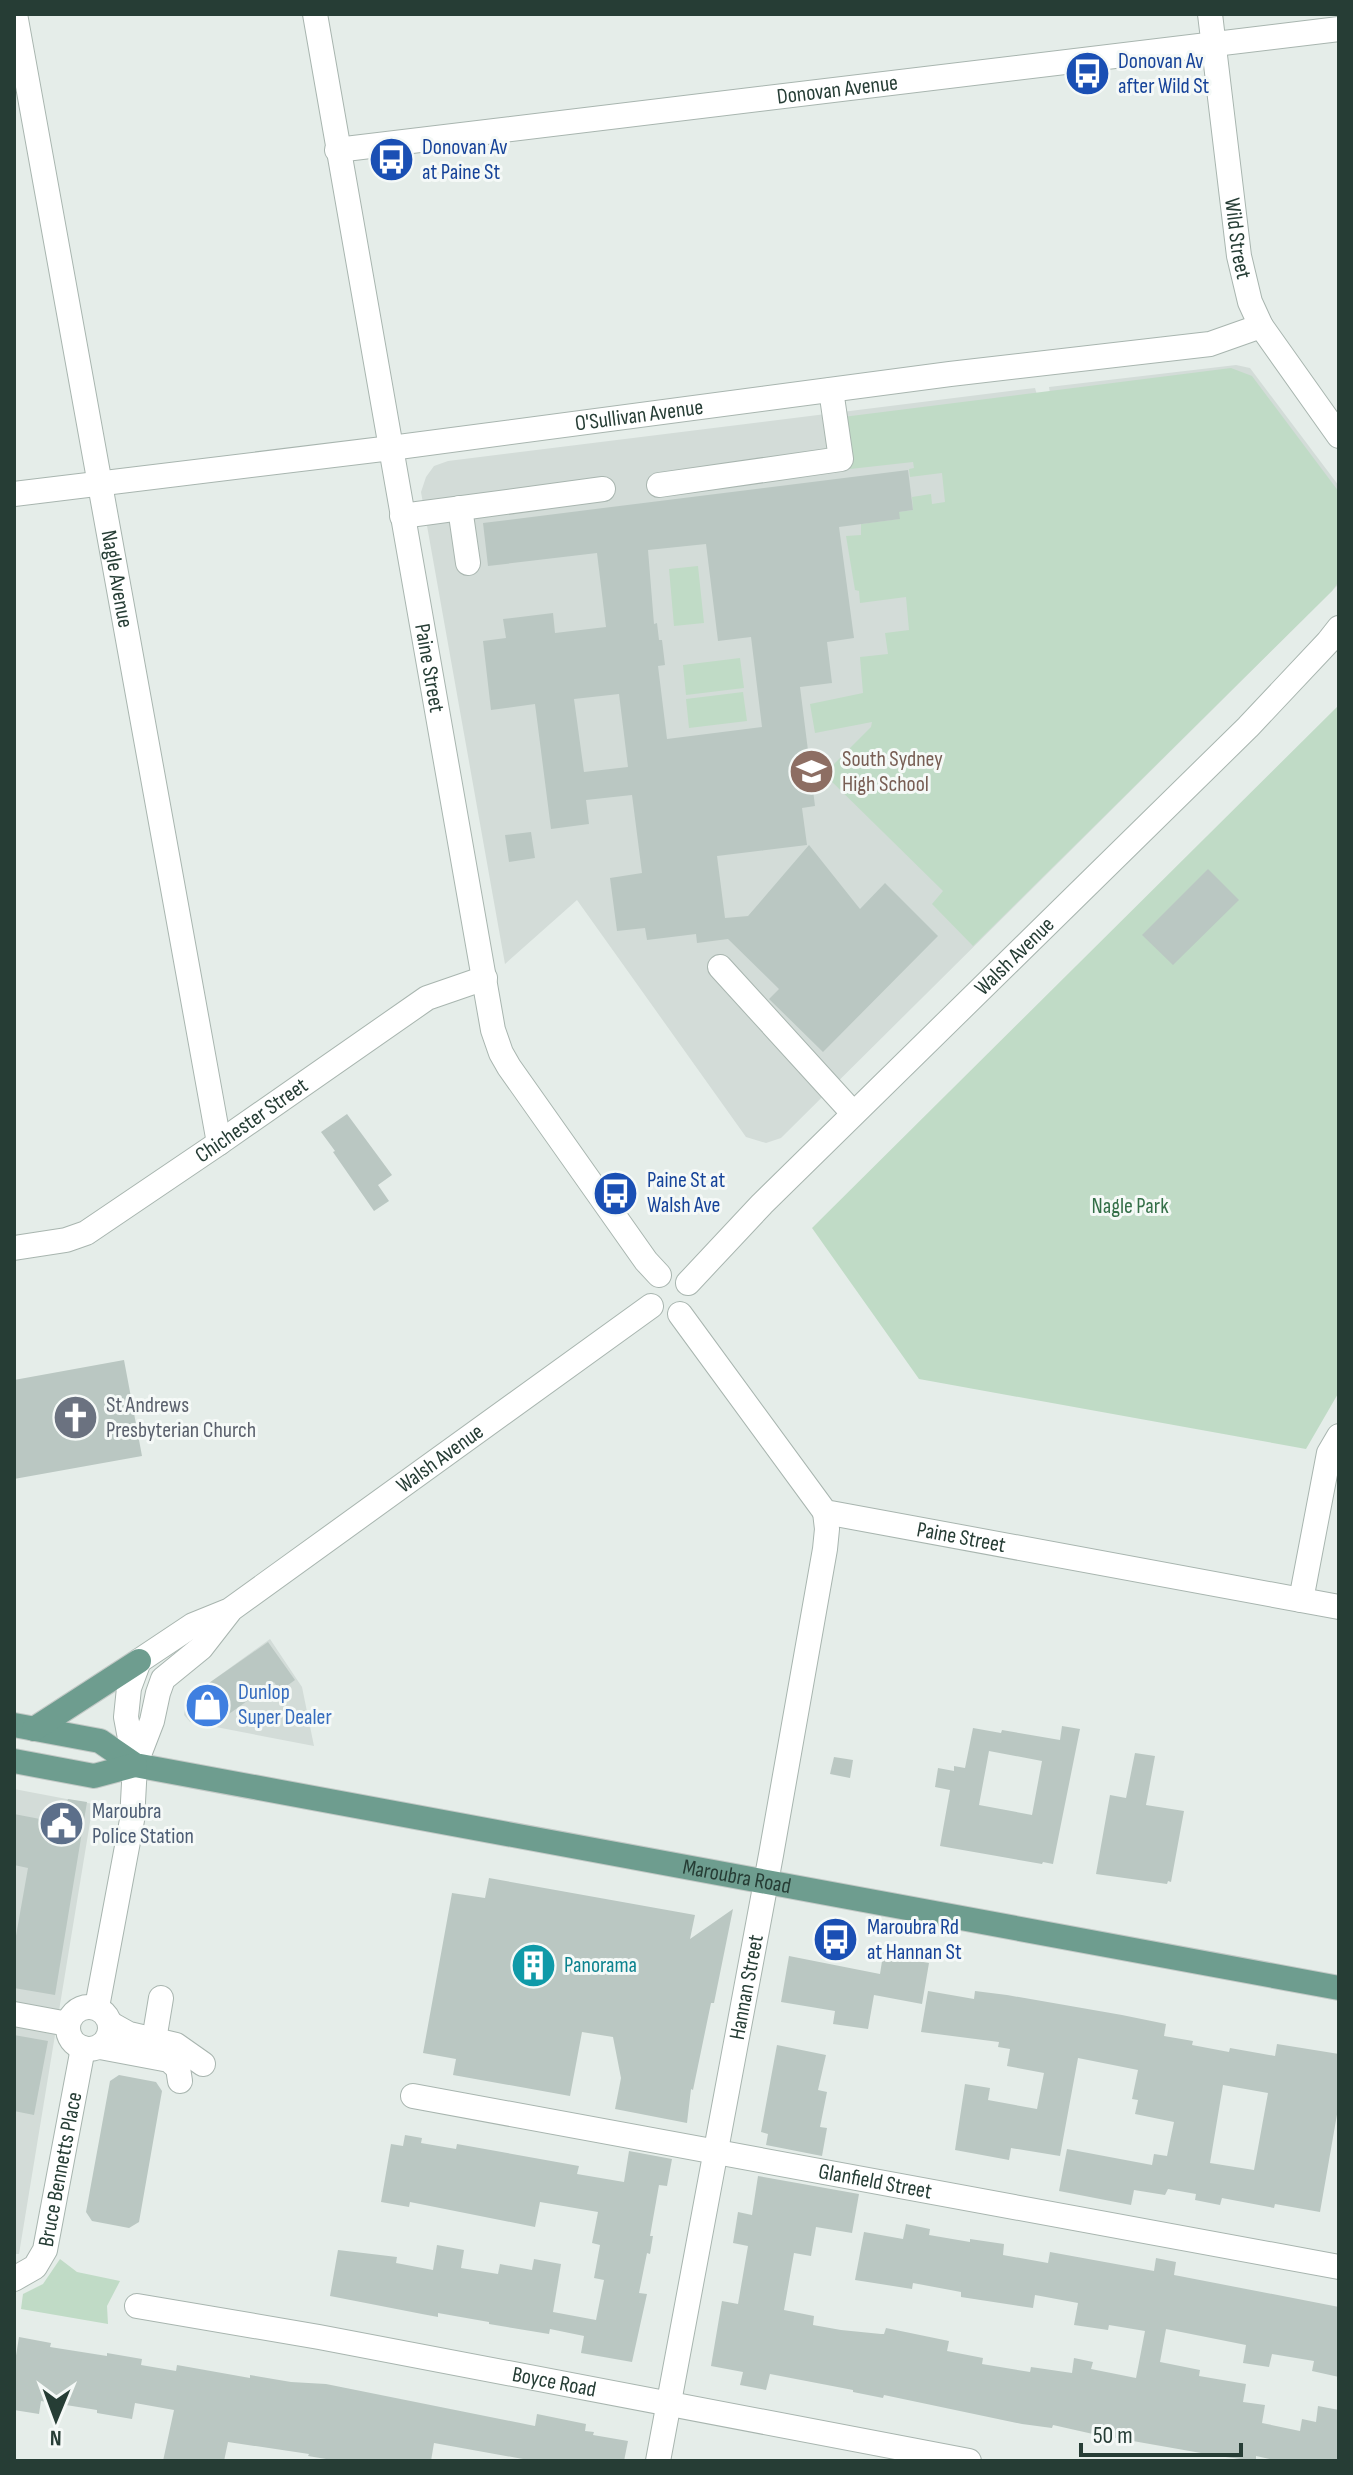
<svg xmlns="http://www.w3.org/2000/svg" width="1353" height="2475" font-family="'Sofia Sans Condensed',sans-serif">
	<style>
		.built { fill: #d3dcd8 }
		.green { fill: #c0dbc6 }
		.building { fill: #bac7c2; fill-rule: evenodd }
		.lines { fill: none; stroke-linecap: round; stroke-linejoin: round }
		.minor-casing { stroke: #a8b5af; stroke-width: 26 }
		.major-casing { stroke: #c2c9c6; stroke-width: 26 }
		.minor { stroke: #fff; stroke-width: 24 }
		.major { stroke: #6e9d8f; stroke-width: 24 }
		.labels { text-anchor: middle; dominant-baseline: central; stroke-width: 6; stroke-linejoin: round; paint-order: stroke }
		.transit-label { font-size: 22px; fill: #164399; stroke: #f5f9f7; text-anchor: start }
		.street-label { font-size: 22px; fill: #263d35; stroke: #f5f9f7 }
		.education-label { font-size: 22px; fill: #785e54; stroke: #f5f9f7; text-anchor: start }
		.park-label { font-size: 22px; fill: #346f48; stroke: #f5f9f7 }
		.worship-label { font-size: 22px; fill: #5b616d; stroke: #f5f9f7; text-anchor: start }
		.shop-label { font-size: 22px; fill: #366cbe; stroke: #f5f9f7; text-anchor: start }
		.service-label { font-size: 22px; fill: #4e5e75; stroke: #f5f9f7; text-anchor: start }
		.culture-label { font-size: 22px; fill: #0d838f; stroke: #f5f9f7; text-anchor: start }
	</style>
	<rect width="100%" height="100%" fill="#e5ede9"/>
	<path class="built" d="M1236 365 1250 368 1339 486V584L781 1138 766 1143 746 1137 577 900 505 964 421 492 426 477 434 466 448 461 1035 388 1039 402 1051 401 1049 387Z
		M270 1639 302 1687 314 1746 190 1722 184 1715 187 1699Z
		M14 1789 93 1804 19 2254H14Z"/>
	<path class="green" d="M1231 368 1252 376 1339 492V581L1332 591 973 946 932 904 943 891 824 774 871 727 872 722 815 733 810 704 863 693 860 657 888 654 885 633 909 630 906 597 860 603 859 591 855 590 846 536 861 535V524L899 519V512L913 510 912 497 931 494 932 504 945 502 942 473 910 477 909 469 914 468 913 462 850 469 843 417Z
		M698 566 704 623 674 626 669 569Z
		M740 658 744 688 686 695 683 665Z
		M743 692 747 721 689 728 686 699Z
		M1339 705V1392L1306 1449 919 1379 812 1228Z
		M60 2259 77 2272 120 2281 107 2306 108 2324 21 2309 23 2294 43 2284Z"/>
	<path class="building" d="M908 470 913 510 899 512 900 519 839 527 854 638 827 642 832 683 800 687 815 806 802 808 807 845 717 856 725 918 748 916 809 845 860 909 885 883 938 936 823 1052 769 999 779 989 728 939 697 943 696 934 647 940 645 928 617 931 610 878 642 873 632 795 586 800 589 824 551 829 535 704 491 710 483 641 506 638 503 619 553 613 555 633 606 627 597 553 488 566 483 523ZM706 544 718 641 751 637 762 727 667 739 658 666 665 665 662 640H659L657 623 654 624 648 550ZM619 694 628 767 584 772 574 699Z
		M531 832 535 858 509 862 505 835Z
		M1208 869 1239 900 1173 965 1142 935Z
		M347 1114 392 1175 378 1185 389 1201 374 1211 333 1152 335 1151 321 1132Z
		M124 1360 142 1456 14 1479V1380Z
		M268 1642 295 1680 280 1691 274 1682 212 1726 195 1723 185 1709 193 1703 189 1697Z
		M1062 1726 1080 1729 1053 1864 1043 1862 1042 1864 940 1846 950 1790 935 1787 938 1768 954 1771V1766L965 1768 973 1728 1001 1733 1002 1730 1060 1740ZM989 1751 1042 1761 1032 1815 979 1805Z
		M1135 1753 1155 1756 1146 1805 1184 1811 1171 1882 1168 1881 1167 1884 1096 1874 1110 1795 1126 1798Z
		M834 1757 853 1760 850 1778 830 1774Z
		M68 1799 87 1802 55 1995 14 1988V1947L28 1868 14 1865V1814L40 1819 41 1816 49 1818 66 1806Z
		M489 1878 695 1915 690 1939 733 1909 714 2003H711L693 2090 691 2089 687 2123 615 2109 621 2078 613 2037 582 2032 570 2096 453 2075 456 2059 423 2053 452 1893 485 1898Z
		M883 1955 929 1963 922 2004 874 1995 868 2029 833 2024 835 2011 781 2002 789 1956 880 1974Z
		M928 1991 974 1999 975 1991 1007 1995 1122 2015 1166 2024 1164 2036 1193 2041 1192 2045 1229 2052 1230 2048 1275 2056 1277 2044 1339 2054V2103L1320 2212 1275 2204 1274 2208 1222 2198 1220 2205 1195 2200 1196 2194 1168 2189 1165 2195 1134 2190 1131 2205 1059 2191 1067 2149 1152 2165 1154 2154 1167 2156 1174 2122 1135 2114 1138 2100 1132 2099 1138 2070 1078 2058 1060 2156 1011 2148 1009 2160 955 2150 965 2084 990 2088 988 2100 1037 2109 1044 2073 1007 2066 1010 2049 998 2047 999 2042 921 2032ZM1223 2085 1268 2093 1254 2170 1210 2163Z
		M14 2035 48 2041 34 2115 14 2111Z
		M777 2045 826 2055 818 2090 827 2092 820 2127 827 2128 822 2156 766 2145 768 2134 761 2132Z
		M119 2075 156 2082 162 2091 139 2222 129 2228 92 2221 86 2212 110 2081Z
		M405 2135 422 2138 421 2143 456 2149 457 2144 579 2166 577 2174 624 2182 629 2151 672 2159 667 2186 659 2185 650 2236H653L650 2254 647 2253 639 2293 647 2294 632 2362 581 2353 584 2336 550 2329 549 2334 489 2324V2322L438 2313V2317L422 2314 330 2296 338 2250 397 2257 396 2263 433 2270 437 2245 464 2250 461 2268 498 2274 500 2264 532 2270 534 2259 561 2264 553 2312 596 2320 604 2280 594 2278 600 2245 592 2243 598 2212 540 2202 535 2227 410 2202 409 2207 381 2202 391 2144 403 2146Z
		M758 2176 859 2194 852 2233 816 2227 811 2256 794 2253 784 2310 814 2316 813 2325 841 2330 881 2334H884L886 2328 949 2341 947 2351 983 2358 982 2364 1030 2372 1031 2367 1072 2373 1074 2358 1093 2362 1091 2369 1136 2378 1145 2331 1109 2325 1108 2330 1074 2325 1078 2303 1035 2295 1033 2308 961 2297V2292L913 2283 912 2289 855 2280 864 2232 903 2239 906 2224 930 2229 929 2235 970 2242V2239L1004 2244 1003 2255 1048 2263 1050 2252 1154 2271 1156 2258 1176 2262 1174 2275 1339 2307V2377L1312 2371 1314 2361 1272 2354 1269 2367 1243 2363 1246 2345 1166 2329 1160 2362 1200 2370 1199 2376 1246 2384 1243 2402 1265 2405 1262 2423 1300 2431 1302 2419 1316 2422 1318 2406 1339 2410V2461H1279L1256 2456V2461L1218 2456 1093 2434 1053 2425 1052 2428 1022 2424 884 2395 883 2398 853 2392V2390L770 2374 766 2390 740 2385 743 2372 711 2366 722 2301 738 2304 748 2246 733 2243 738 2212 752 2215Z
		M19 2337 51 2343 50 2347 107 2356V2353L142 2359 141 2365 176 2371 177 2365 250 2378V2375L291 2382 326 2384 535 2426 537 2414 586 2424 585 2431 594 2432 593 2435 628 2441 624 2461H534L434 2443 431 2461H338L308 2456 309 2454 228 2442 224 2461H163L174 2410 135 2403 132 2419 97 2413V2410L41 2401 39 2414 14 2410V2368Z"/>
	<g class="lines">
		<defs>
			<g id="minor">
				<path id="s1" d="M15 14 219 1143"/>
				<path id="s2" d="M315 14 493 1030 501 1053 509 1067 646 1261 659 1275"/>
				<path id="s3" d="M1210 14 1239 256 1250 302 1261 326 1339 436"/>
				<path id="s4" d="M337 150 1339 29"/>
				<path d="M659 485 841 459 831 390"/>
				<path id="s5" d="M14 494 391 448 950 374 1210 344 1261 326"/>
				<path d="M460 508 468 563"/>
				<path d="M402 516 603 489"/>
				<path d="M720 967 853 1113"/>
				<path id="s6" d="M14 1248 66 1240 86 1233 219 1143 427 998 485 978"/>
				<path id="s7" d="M688 1283 762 1204 1248 727 1328 642 1339 628"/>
				<path id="s8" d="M680 1314 825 1512 1339 1607"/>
				<path d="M1301 1600 1329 1453 1339 1436"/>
				<path d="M135 1765 152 1721 158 1693 163 1679 201 1648 229 1612"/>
				<circle cx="89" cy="2028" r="21"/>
				<path id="s9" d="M97 2007 132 1820 135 1765 126 1717 129 1688 139 1661 193 1625 230 1610 651 1306"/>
				<path d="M14 2014 68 2024"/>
				<path d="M111 2024 129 2034 176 2045 203 2064"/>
				<path d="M100 2047 169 2060 178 2068 180 2081"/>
				<path d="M146 2052 154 2040 161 1998"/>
				<path id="s10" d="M413 2096 1339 2267"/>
				<path id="s11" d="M14 2279 35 2267 45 2250 83 2048"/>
				<path id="s12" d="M137 2306 319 2337 969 2461"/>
				<path id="s13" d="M658 2461 771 1855 825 1549 827 1529 825 1512"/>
			</g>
			<g id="major">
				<path id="s14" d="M14 1725 100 1741 135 1765 1339 1988"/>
				<path d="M34 1729 139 1661"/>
				<path d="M14 1761 94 1776 135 1765"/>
			</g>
		</defs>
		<use href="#minor" class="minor-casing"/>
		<use href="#major" class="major-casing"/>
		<use href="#minor" class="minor"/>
		<use href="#major" class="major"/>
	</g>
	<defs>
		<symbol id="bus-disc" viewBox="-11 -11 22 22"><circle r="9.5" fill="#1a4fb4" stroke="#f5f9f7"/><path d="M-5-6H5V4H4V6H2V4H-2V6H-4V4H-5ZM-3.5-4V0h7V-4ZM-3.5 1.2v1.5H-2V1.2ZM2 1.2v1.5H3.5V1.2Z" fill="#fff"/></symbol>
		<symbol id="school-disc" viewBox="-11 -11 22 22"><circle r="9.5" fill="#8d6e63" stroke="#f5f9f7"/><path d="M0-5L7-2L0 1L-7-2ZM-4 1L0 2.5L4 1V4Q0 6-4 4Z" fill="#fff"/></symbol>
		<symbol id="church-disc" viewBox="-11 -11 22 22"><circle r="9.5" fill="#6b7280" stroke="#f5f9f7"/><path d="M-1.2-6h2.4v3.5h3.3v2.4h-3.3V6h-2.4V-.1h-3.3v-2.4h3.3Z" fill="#fff"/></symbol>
		<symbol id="shop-disc" viewBox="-11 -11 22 22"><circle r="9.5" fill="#3f7fe0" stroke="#f5f9f7"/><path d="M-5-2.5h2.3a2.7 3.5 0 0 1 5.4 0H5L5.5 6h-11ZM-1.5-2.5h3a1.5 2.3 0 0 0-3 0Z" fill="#fff"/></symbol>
		<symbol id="civic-disc" viewBox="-11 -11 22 22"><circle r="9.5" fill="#5c6f8a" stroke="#f5f9f7"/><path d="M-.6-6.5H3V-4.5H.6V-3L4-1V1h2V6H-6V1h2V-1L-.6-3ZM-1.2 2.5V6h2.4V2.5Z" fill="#fff"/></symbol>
		<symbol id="building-disc" viewBox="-11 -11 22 22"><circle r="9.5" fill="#0f9aa8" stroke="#f5f9f7"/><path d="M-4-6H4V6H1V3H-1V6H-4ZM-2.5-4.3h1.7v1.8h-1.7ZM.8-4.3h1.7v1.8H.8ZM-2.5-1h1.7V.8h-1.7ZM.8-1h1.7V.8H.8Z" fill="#fff"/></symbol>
	</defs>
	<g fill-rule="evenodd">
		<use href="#bus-disc" x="1062" y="48" width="51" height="51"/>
		<use href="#bus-disc" x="366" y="134" width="51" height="51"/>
		<use href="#school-disc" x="786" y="746" width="51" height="51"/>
		<use href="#bus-disc" x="590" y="1168" width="51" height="51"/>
		<use href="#church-disc" x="50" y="1392" width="51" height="51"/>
		<use href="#shop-disc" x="182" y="1680" width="51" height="51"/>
		<use href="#civic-disc" x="36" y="1798" width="51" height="51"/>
		<use href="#bus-disc" x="810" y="1914" width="51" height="51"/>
		<use href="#building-disc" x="508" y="1940" width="51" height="51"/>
	</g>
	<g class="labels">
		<g class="transit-label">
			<text x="1118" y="61">Donovan Av<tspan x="1118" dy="25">after Wild St</tspan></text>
			<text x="422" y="147">Donovan Av<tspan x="422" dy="25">at Paine St</tspan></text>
			<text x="647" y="1180">Paine St at<tspan x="647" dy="25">Walsh Ave</tspan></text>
			<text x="867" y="1927">Maroubra Rd<tspan x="867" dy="25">at Hannan St</tspan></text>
		</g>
		<g class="street-label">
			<text stroke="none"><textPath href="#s4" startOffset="504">Donovan Avenue</textPath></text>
			<text stroke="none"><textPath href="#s3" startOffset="226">Wild Street</textPath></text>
			<text stroke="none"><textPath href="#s5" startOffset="630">O'Sullivan Avenue</textPath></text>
			<text stroke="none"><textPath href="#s1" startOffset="574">Nagle Avenue</textPath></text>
			<text stroke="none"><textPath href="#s2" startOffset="664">Paine Street</textPath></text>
			<text stroke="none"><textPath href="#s7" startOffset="462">Walsh Avenue</textPath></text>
			<text stroke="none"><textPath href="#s6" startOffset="274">Chichester Street</textPath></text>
			<text stroke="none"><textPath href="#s9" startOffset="716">Walsh Avenue</textPath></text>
			<text stroke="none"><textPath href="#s8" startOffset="384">Paine Street</textPath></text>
			<text stroke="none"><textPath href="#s14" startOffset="742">Maroubra Road</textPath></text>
			<text stroke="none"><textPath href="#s13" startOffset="482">Hannan Street</textPath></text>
			<text stroke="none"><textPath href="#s11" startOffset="126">Bruce Bennetts Place</textPath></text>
			<text stroke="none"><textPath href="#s10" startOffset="470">Glanfield Street</textPath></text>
			<text stroke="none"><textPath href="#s12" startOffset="424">Boyce Road</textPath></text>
		</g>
		<g class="education-label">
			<text x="842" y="759">South Sydney<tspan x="842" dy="25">High School</tspan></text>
		</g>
		<g class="park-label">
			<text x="1130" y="1206">Nagle Park</text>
		</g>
		<g class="worship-label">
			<text x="106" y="1405">St Andrews<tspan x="106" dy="25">Presbyterian Church</tspan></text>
		</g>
		<g class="shop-label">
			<text x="238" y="1692">Dunlop<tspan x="238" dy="25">Super Dealer</tspan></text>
		</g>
		<g class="service-label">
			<text x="92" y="1811">Maroubra<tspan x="92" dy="25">Police Station</tspan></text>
		</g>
		<g class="culture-label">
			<text x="564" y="1965">Panorama</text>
		</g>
	</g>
	<rect width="1353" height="2475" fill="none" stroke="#263d35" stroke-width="32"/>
	<g transform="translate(56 2419) rotate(181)" stroke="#f5f9f7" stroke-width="6" paint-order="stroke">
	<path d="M0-6L14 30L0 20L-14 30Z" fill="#263d35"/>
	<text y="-12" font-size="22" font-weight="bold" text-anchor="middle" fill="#263d35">N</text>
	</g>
	<path d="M1081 2443v12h160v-12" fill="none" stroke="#263d35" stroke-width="4"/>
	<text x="1093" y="2443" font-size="24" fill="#263d35" stroke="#f5f9f7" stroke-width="6" paint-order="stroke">50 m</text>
</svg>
